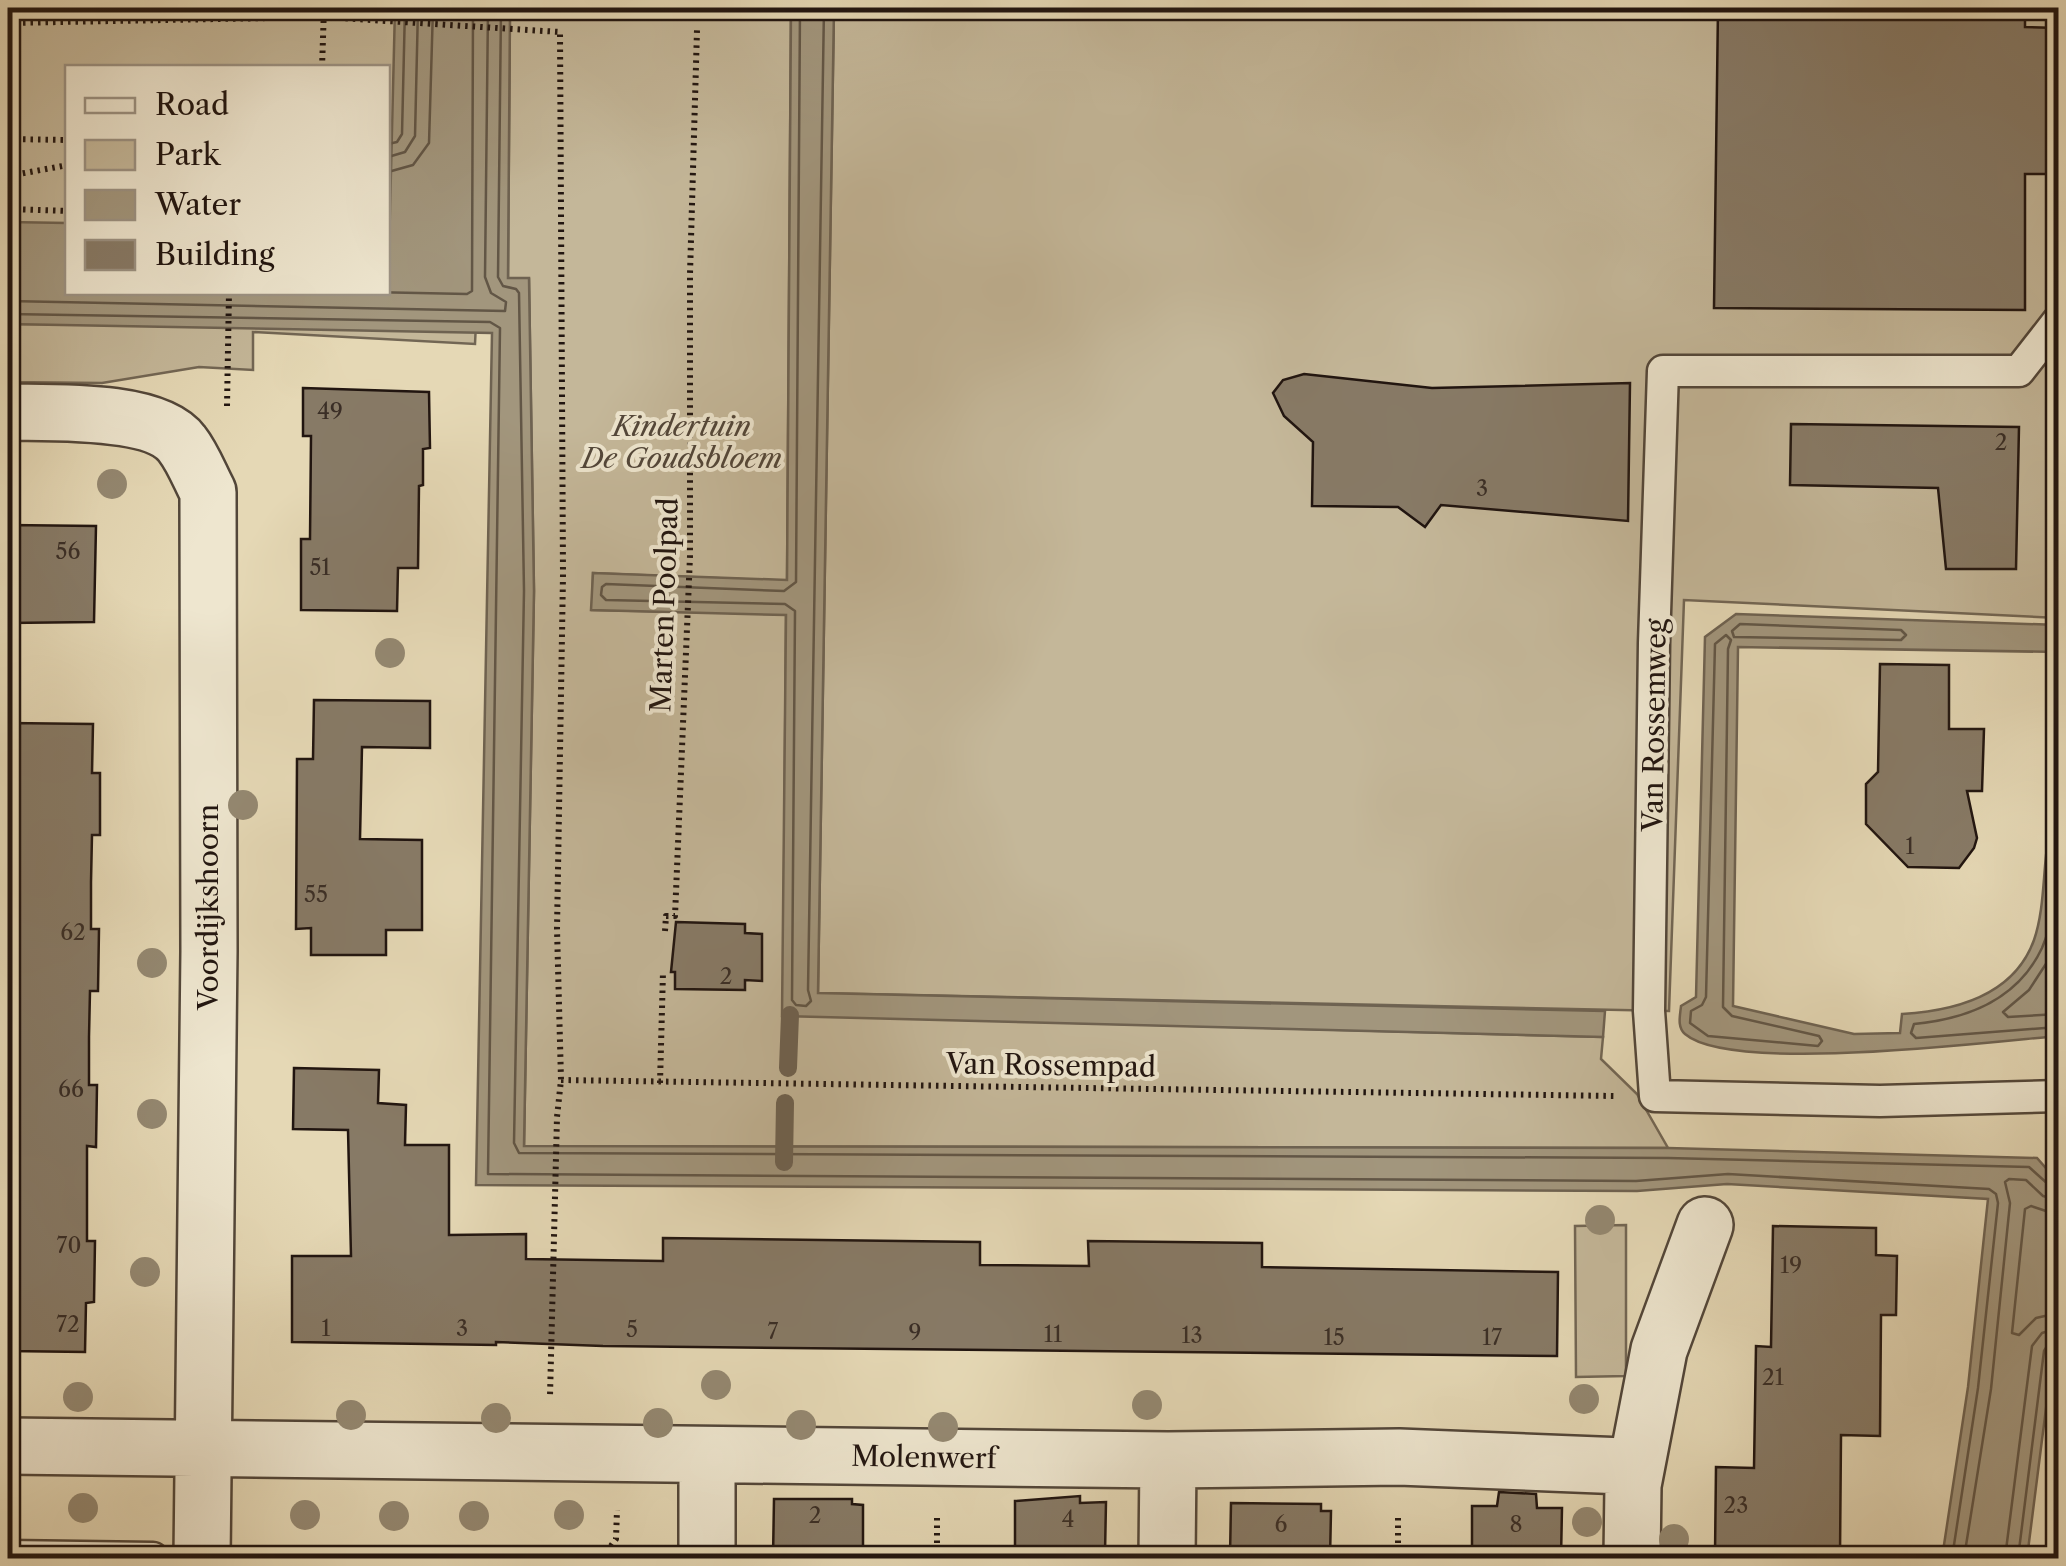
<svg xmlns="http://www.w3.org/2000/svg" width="2066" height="1566" font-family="'Libre Caslon Text',serif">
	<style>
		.green { fill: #c4b799; stroke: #726654; stroke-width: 2.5; fill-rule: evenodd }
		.water { fill: #a2967d; stroke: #6e6251; stroke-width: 2.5 }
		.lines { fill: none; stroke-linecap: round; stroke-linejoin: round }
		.shore { stroke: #625646; stroke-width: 2.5 }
		.stream { stroke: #6e6251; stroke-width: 18 }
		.building { fill: #877a66; stroke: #211510; stroke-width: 2.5 }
		.service-casing { stroke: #524639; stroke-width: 35 }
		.minor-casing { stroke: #524639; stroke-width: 60 }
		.path { stroke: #211510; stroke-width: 6; stroke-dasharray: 2.5 5; stroke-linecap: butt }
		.service { stroke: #eee6cf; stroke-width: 30 }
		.minor { stroke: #eee6cf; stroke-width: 55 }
		.tree { fill: #948871 }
		.labels { text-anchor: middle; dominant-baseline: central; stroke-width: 8; stroke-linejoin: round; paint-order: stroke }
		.number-label { font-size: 22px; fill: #3a2e26 }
		.park-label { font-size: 28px; font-style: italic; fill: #524639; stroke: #eee6cf }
		.street-label { font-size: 28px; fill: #211510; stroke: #eee6cf }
	</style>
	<rect width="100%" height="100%" fill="#e5d8b5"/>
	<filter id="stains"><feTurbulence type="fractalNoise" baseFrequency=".002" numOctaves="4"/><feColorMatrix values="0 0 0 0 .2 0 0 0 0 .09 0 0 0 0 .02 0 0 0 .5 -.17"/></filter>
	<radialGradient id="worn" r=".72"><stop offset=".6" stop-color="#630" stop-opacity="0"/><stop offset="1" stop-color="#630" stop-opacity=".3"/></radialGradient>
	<path class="green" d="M8 8H491L475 344 253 332V370L199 367 102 383 8 382V324H89L8 319ZM68 68H388V292H68Z
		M510 8H791L787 581 593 573 592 610 786 614 783 1015 1603 1037 1601 1059 1637 1094 1668 1148 524 1146 534 591 529 279H508Z
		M834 8H2058V618L1684 600 1669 1011 818 993Z
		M1626 1225V1376L1576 1377 1575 1226Z"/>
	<path class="water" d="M395 8H510L508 278H529L534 591 524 1146 1668 1148 2037 1158 2058 1182V1314L2027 1558H1942L1968 1387 1988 1199 1727 1184 1637 1191 476 1185 492 333 8 324V222L67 223 68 292H388Z
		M791 8H834L818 993 1605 1011 1603 1037 782 1016 786 615 591 610 593 573 787 580Z
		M1736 614 2058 625V652L1738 647 1733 1006 1854 1034 1900 1033 1902 1014C1954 1011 2014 996 2034 940 2043 914 2043 884 2046 856 2050 813 2054 770 2058 726V1036C1990 1042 1731 1074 1685 1034 1677 1027 1680 1016 1681 1006L1696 997 1705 637Z"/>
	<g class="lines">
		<path class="shore" d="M501 8 498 277 503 286 516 289 519 293 524 591 514 1143 519 1153 1668 1158 2029 1167 2049 1185 2058 1187
			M800 8 796 582 784 591 606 584 602 587 601 595 606 600 785 604 795 611 792 1000 796 1005 806 1006 811 1001 808 990 824 8
			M388 144 397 142 402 134 405 8
			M388 157 405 152 415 136 418 8
			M388 172 413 165 429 143 433 8
			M369 292 467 294 472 291 473 8
			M8 301 505 311 506 302 491 293 485 277 488 8
			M8 314 490 322 500 328 488 1174 1636 1181 1728 1174 1989 1189 1996 1194 1998 1203 1978 1388 1952 1558
			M1740 624 1901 630 1906 635 1901 640 1734 637 1732 631Z
			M1726 635 1731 640 1728 649 1723 1007 1732 1016 1819 1036 1822 1041 1818 1046 1708 1036 1690 1023 1691 1011 1702 1005 1706 997 1715 644Z
			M2058 832C2055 868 2057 914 2042 948 2018 999 1967 1019 1914 1024L1911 1033 1916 1038 2058 1027
			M2058 933 2053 953 2029 990 2003 1012 2008 1017 2058 1014
			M2058 1215 2031 1206 2025 1209 2012 1333 2019 1335 2036 1318 2058 1313
			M1964 1558 1991 1389 2010 1203 2005 1182 2009 1179 2026 1180 2043 1196 2058 1200
			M2005 1558 2032 1346 2042 1333 2058 1328
			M2018 1558 2044 1351 2049 1343 2058 1341"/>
		<path class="stream" d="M788 1068 790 1015
			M784 1162 785 1103"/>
	</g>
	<path class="building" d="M1718 8H2025V27L2058 28V174H2025V310L1714 308Z
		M1304 374 1432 388 1630 383 1628 521 1441 505 1425 527 1398 507 1312 506 1313 442 1284 416 1273 393 1283 380Z
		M303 388 429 392 430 448 423 449V485L419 486 418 568H398L397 611 301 610V539H310L311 436H303Z
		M1791 424 2019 427 2016 569H1946L1938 488 1790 485Z
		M8 525 96 526 94 622 8 623Z
		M1880 664 1949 665V729H1984L1982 791H1967L1977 838 1974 848 1959 868 1908 867 1866 824V784L1878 772Z
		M314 700 430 701V748L362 747 360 839 422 840V930H386V955H311V928L296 929 297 759H313Z
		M8 723 93 724 92 773H100V835H92L91 882V929H99L98 991H90L89 1037V1085H97L96 1147 87 1146V1241H95L94 1302 86 1303 85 1352 8 1351Z
		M676 922 745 924V933L762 934V981L745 980V990L675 989V972H671Z
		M294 1068 379 1070 378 1103 406 1105 405 1145H449V1235L526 1234V1259L663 1261V1238L980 1242V1265L1089 1266 1088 1241 1262 1243V1267L1558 1272 1557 1356 603 1346 496 1342V1345L292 1342V1256H351L348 1130 293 1129Z
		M1773 1226 1876 1228V1255L1897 1256 1896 1315H1881L1880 1436 1841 1435 1840 1556 1715 1554 1716 1467 1754 1468 1756 1346 1771 1347Z
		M1499 1492 1536 1494 1537 1508H1562L1561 1558H1472V1506H1497Z
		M1080 1496V1503L1106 1502 1105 1553H1098V1558H1022V1552H1015V1501Z
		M774 1499H852V1504L863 1505V1558H773Z
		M1231 1503 1321 1504V1511H1331L1330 1558 1230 1556Z"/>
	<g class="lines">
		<defs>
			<path id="service" d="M2058 321 2019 371H1663L1654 643 1649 1011 1655 1096 1880 1101 2058 1096
				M8 1556 153 1558"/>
			<path id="minor" d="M8 412C49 413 156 408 182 444 193 458 200 477 208 492L209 951 202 1558
				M8 1446 1168 1460 1399 1457 1624 1466 1633 1485 1632 1558
				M1633 1485 1659 1350 1705 1225
				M707 1558V1455
				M1167 1558 1168 1460"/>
		</defs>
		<use href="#service" class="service-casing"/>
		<use href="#minor" class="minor-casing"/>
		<path class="path" d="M8 23 324 17 560 32 563 575 557 929 561 1080 557 1117 550 1396
			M322 68 324 8
			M8 139 68 140
			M8 176 68 165
			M8 209 68 211
			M227 406 229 292
			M665 931 666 916H675L690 556V274L697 30
			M561 1080 1614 1096
			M660 1083 663 972
			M602 1558 616 1539 617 1510
			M937 1558V1513
			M1398 1558V1514"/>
		<use href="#service" class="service"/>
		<use href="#minor" class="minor"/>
	</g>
	<g class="tree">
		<circle cx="112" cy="484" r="15"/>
		<circle cx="390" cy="653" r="15"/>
		<circle cx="243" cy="805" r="15"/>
		<circle cx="152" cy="963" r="15"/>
		<circle cx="152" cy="1114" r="15"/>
		<circle cx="1600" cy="1220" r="15"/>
		<circle cx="145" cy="1272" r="15"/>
		<circle cx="716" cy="1385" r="15"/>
		<circle cx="78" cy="1397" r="15"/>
		<circle cx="1584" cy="1399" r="15"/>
		<circle cx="1147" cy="1405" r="15"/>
		<circle cx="351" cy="1415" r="15"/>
		<circle cx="496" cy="1418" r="15"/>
		<circle cx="658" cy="1423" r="15"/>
		<circle cx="801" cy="1425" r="15"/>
		<circle cx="943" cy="1427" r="15"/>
		<circle cx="83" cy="1508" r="15"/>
		<circle cx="305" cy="1515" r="15"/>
		<circle cx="569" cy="1515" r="15"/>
		<circle cx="394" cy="1516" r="15"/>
		<circle cx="474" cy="1516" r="15"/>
		<circle cx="1587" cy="1522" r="15"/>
		<circle cx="1674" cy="1539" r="15"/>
	</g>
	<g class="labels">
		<g class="number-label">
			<text x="330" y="411">49</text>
			<text x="2001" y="442">2</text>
			<text x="1482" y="488">3</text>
			<text x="68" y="551">56</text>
			<text x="320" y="567">51</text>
			<text x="1910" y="846">1</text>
			<text x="316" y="894">55</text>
			<text x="73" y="932">62</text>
			<text x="726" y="976">2</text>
			<text x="71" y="1089">66</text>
			<text x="69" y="1245">70</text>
			<text x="1791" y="1265">19</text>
			<text x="68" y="1324">72</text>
			<text x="326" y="1328">1</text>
			<text x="462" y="1328">3</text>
			<text x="632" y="1329">5</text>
			<text x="773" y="1331">7</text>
			<text x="915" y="1332">9</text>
			<text x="1053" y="1334">11</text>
			<text x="1192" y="1335">13</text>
			<text x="1334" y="1337">15</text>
			<text x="1492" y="1337">17</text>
			<text x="1773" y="1377">21</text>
			<text x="1736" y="1505">23</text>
			<text x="815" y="1515">2</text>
			<text x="1068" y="1519">4</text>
			<text x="1281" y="1524">6</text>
			<text x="1516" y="1524">8</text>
		</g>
		<g class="park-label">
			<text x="682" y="426">Kindertuin<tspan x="682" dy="32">De Goudsbloem</tspan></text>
		</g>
		<g class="street-label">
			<text transform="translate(664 605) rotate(-88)">Marten Poolpad</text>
			<text transform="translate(1654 725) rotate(-89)">Van Rossemweg</text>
			<text transform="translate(208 907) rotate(-90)">Voordijkshoorn</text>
			<text transform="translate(1051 1065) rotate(1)">Van Rossempad</text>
			<text transform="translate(924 1457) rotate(1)">Molenwerf</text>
		</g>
	</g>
	<rect width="2066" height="1566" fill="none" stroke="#e5d8b5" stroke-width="40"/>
	<rect x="10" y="10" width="2046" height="1546" fill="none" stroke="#211510" stroke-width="5"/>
	<rect x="20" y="20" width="2026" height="1526" fill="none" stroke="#211510" stroke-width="2.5"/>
	<rect x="65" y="65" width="325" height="230" fill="#eee6cf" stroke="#9c9283" stroke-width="2.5"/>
	<rect x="85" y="98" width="50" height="15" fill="#eee6cf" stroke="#9c9283" stroke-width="2.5"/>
	<text x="155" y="115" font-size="30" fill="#211510">Road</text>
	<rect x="85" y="140" width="50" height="30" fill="#c4b799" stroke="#9c9283" stroke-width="2.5"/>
	<text x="155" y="165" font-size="30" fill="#211510">Park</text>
	<rect x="85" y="190" width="50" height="30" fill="#a2967d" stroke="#9c9283" stroke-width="2.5"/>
	<text x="155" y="215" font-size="30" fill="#211510">Water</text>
	<rect x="85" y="240" width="50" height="30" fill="#877a66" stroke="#9c9283" stroke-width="2.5"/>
	<text x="155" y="265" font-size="30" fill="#211510">Building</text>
	<rect width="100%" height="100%" filter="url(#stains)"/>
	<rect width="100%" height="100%" fill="url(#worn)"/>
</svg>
